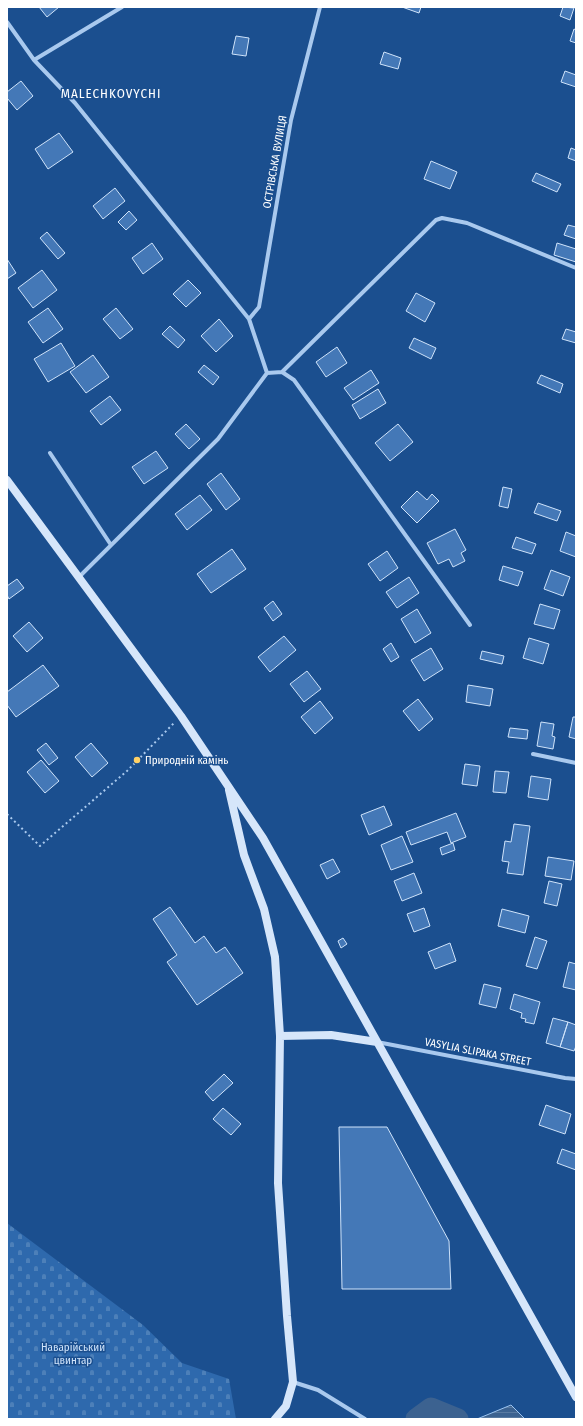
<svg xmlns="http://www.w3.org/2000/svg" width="583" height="1426" font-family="'Fira Sans Condensed',sans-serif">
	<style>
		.cemetery { fill: url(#cemetery-stones) }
		.water { fill: url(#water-rules); stroke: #9cc4f0 }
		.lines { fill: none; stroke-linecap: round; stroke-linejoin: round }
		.river { stroke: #3c6290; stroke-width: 21 }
		.building { fill: #4478b7; stroke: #cfe3fa }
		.path { stroke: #a9c9ee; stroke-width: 2; stroke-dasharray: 2 3; stroke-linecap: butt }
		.street { stroke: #a9c9ee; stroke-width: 4 }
		.secondary { stroke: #d6e6fa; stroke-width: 8 }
		.poi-dot { fill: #ffd166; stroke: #1b4f8f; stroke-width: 1.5 }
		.labels { text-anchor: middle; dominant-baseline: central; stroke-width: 3; stroke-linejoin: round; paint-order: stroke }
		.street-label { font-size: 11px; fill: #fff; stroke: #1b4f8f }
		.poi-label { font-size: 11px; fill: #fff; stroke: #1b4f8f; text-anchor: start }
		.park-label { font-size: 11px; fill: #cfe3fa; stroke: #1b4f8f }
		.quarter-label { font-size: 13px; letter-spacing: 1px; fill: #fff; stroke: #1b4f8f }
	</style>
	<defs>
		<pattern id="cemetery-stones" width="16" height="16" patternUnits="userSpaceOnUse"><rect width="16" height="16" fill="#2e69ad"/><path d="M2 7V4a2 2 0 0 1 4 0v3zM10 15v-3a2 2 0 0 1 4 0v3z" fill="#4d80b9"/></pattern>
		<pattern id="water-rules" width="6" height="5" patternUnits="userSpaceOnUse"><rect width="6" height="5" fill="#3c6290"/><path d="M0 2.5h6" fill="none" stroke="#597aa1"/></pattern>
	</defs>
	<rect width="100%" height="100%" fill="#1b4f8f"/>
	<path class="cemetery" d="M7 1223 143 1325 182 1363 229 1379 236 1419H7Z"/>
	<path class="water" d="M511 1405 525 1419H477Z"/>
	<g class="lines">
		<path class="river" d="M416 1419 431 1408 458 1419"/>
	</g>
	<path class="building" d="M39 7H59L47 17Z
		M402 7H421L419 13Z
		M563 7 574 8 570 20 560 16Z
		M574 29 576 30V43L570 41Z
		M236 36 249 38 246 56 232 54Z
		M384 52 401 58 398 69 380 64Z
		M565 71 576 75V87L561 82Z
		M21 81 33 96 17 110 7 98V92Z
		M59 133 73 152 48 169 35 149Z
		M571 148 576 150V161L568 158Z
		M431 161 457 172 450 189 424 179Z
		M536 173 561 184 557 192 532 181Z
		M115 188 125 201 103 219 93 206Z
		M129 211 137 220 126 230 118 222Z
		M568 225 576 227V239L564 235Z
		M47 232 65 253 58 259 40 238Z
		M152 243 163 259 143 274 132 258Z
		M557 243 576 249V262L554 255Z
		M7 259 16 273 7 279Z
		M42 270 57 290 33 308 18 288Z
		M188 280 201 293 186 307 173 294Z
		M416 293 435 303 425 322 406 311Z
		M48 308 63 329 43 343 28 322Z
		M116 308 133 329 120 339 103 319Z
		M219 319 233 336 216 352 201 336Z
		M170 326 185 340 178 348 162 334Z
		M566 329 576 332V343L562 339Z
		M414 338 436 348 431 359 409 348Z
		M61 343 75 366 48 382 34 359Z
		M337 347 347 363 326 377 316 362Z
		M93 355 109 377 86 393 70 372Z
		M204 365 219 377 213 385 198 372Z
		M371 370 379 383 353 400 344 388Z
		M541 375 563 384 560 393 537 383Z
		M378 389 386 403 360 419 352 405Z
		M110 396 121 410 101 425 90 411Z
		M186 424 200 439 189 449 175 434Z
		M398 424 413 442 390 461 375 443Z
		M156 451 168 468 144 484 132 467Z
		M221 473 240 499 226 510 207 484Z
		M503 487 512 489 508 508 499 506Z
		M417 491 427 500 432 494 439 501 417 523 401 507Z
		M200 495 212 510 187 530 175 514Z
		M538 503 561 511 557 521 534 513Z
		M455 529 466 550 461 553 465 561 453 567 449 559 438 564 427 543Z
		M566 532 576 536V557L560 551Z
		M516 537 536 544 532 554 512 548Z
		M232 549 246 569 211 593 197 574Z
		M387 551 398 568 380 581 368 564Z
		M503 566 523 572 518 586 499 580Z
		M551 570 570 577 563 596 544 589Z
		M409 577 419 593 397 608 386 592Z
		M17 579 24 588 9 599 7 595V586Z
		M273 601 282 614 273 621 264 608Z
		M540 604 560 610 554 629 534 624Z
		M417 609 431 633 415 643 401 619Z
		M29 622 43 638 27 652 13 636Z
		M284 636 296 650 270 672 258 657Z
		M529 638 549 644 543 664 523 658Z
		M391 643 399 657 391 662 383 649Z
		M431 648 443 669 424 681 411 660Z
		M482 651 504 656 502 664 480 659Z
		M43 665 59 686 16 717 7 705V692Z
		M307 671 321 689 304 702 290 684Z
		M468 685 493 689 490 706 466 702Z
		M418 699 433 719 419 731 403 711Z
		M320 701 333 718 315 734 301 717Z
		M573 717H576V739L569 737Z
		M541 722 554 724 552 736 555 737 553 749 537 746Z
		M510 728 528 730 527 739 508 737Z
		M46 743 58 758 49 765 37 750Z
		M91 743 108 763 92 777 75 757Z
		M41 760 59 781 45 793 27 772Z
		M465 764 480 766 477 786 462 784Z
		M495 771 509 772 506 793 493 792Z
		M531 776 551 779 548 800 528 797Z
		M384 806 392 825 369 835 361 815Z
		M456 813 466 837 451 843 447 832 411 845 406 832Z
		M514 824 530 826 523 875 507 873 509 862 502 861 505 841 511 842Z
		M402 836 413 862 391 870 381 845Z
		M453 843 455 850 442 855 440 848Z
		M548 857 574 861 571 880 545 876Z
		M333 859 340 872 327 879 320 865Z
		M414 873 422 893 402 901 394 881Z
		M549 881 562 884 557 906 544 903Z
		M170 907 195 943 204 936 216 953 225 947 243 973 197 1005 167 962 177 955 153 919Z
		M424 908 430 926 414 932 407 914Z
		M502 909 529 916 525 933 498 926Z
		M535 937 547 941 537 969 526 966Z
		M343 938 347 944 341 948 338 941Z
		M450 943 456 961 435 969 428 952Z
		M569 962 576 964V990L563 987Z
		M484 984 501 988 496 1008 479 1004Z
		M514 994 540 1002 534 1024 525 1022 526 1019 521 1018 522 1013 510 1009Z
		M553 1018 568 1022 560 1047 546 1043Z
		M568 1022 576 1025V1046L574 1051 560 1047Z
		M224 1074 233 1083 213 1101 205 1092Z
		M546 1105 571 1114 565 1134 539 1125Z
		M223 1108 241 1124 231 1135 213 1119Z
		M339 1127H387L449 1241 451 1289H342Z
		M562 1149 576 1154V1170L557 1163Z"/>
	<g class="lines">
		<path class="path" d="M7 814 40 846 127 771 174 723"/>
		<path class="street" d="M7 22 34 60 122 7
			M34 60 75 103 249 319 267 373 218 439 79 577
			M249 319 259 307 291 120 320 7
			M282 372 294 380 470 625
			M267 373 282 372 436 220 442 218 467 223 576 268
			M50 453 111 545
			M533 754 576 763
			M377 1042 565 1078 576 1079
			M293 1382 318 1390 365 1419"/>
		<path class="secondary" d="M7 480 181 716 263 838 576 1397
			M229 790 244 855 264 909 275 957 280 1036 278 1183 287 1316 293 1382 286 1406 275 1419
			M280 1036 331 1035 377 1042"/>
	</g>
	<circle class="poi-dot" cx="137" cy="760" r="4"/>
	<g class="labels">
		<g class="street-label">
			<text transform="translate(275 162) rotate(-80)">ОСТРІВСЬКА ВУЛИЦЯ</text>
			<text transform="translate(478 1052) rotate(11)">VASYLIA SLIPAKA STREET</text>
		</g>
		<g class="poi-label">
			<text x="145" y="760">Природній камінь</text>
		</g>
		<g class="park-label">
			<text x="73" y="1347">Наварійський<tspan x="73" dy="13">цвинтар</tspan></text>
		</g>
		<g class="quarter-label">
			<text x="111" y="93">MALECHKOVYCHI</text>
		</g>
	</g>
	<rect width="583" height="1426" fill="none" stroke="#ffffff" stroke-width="16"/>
</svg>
